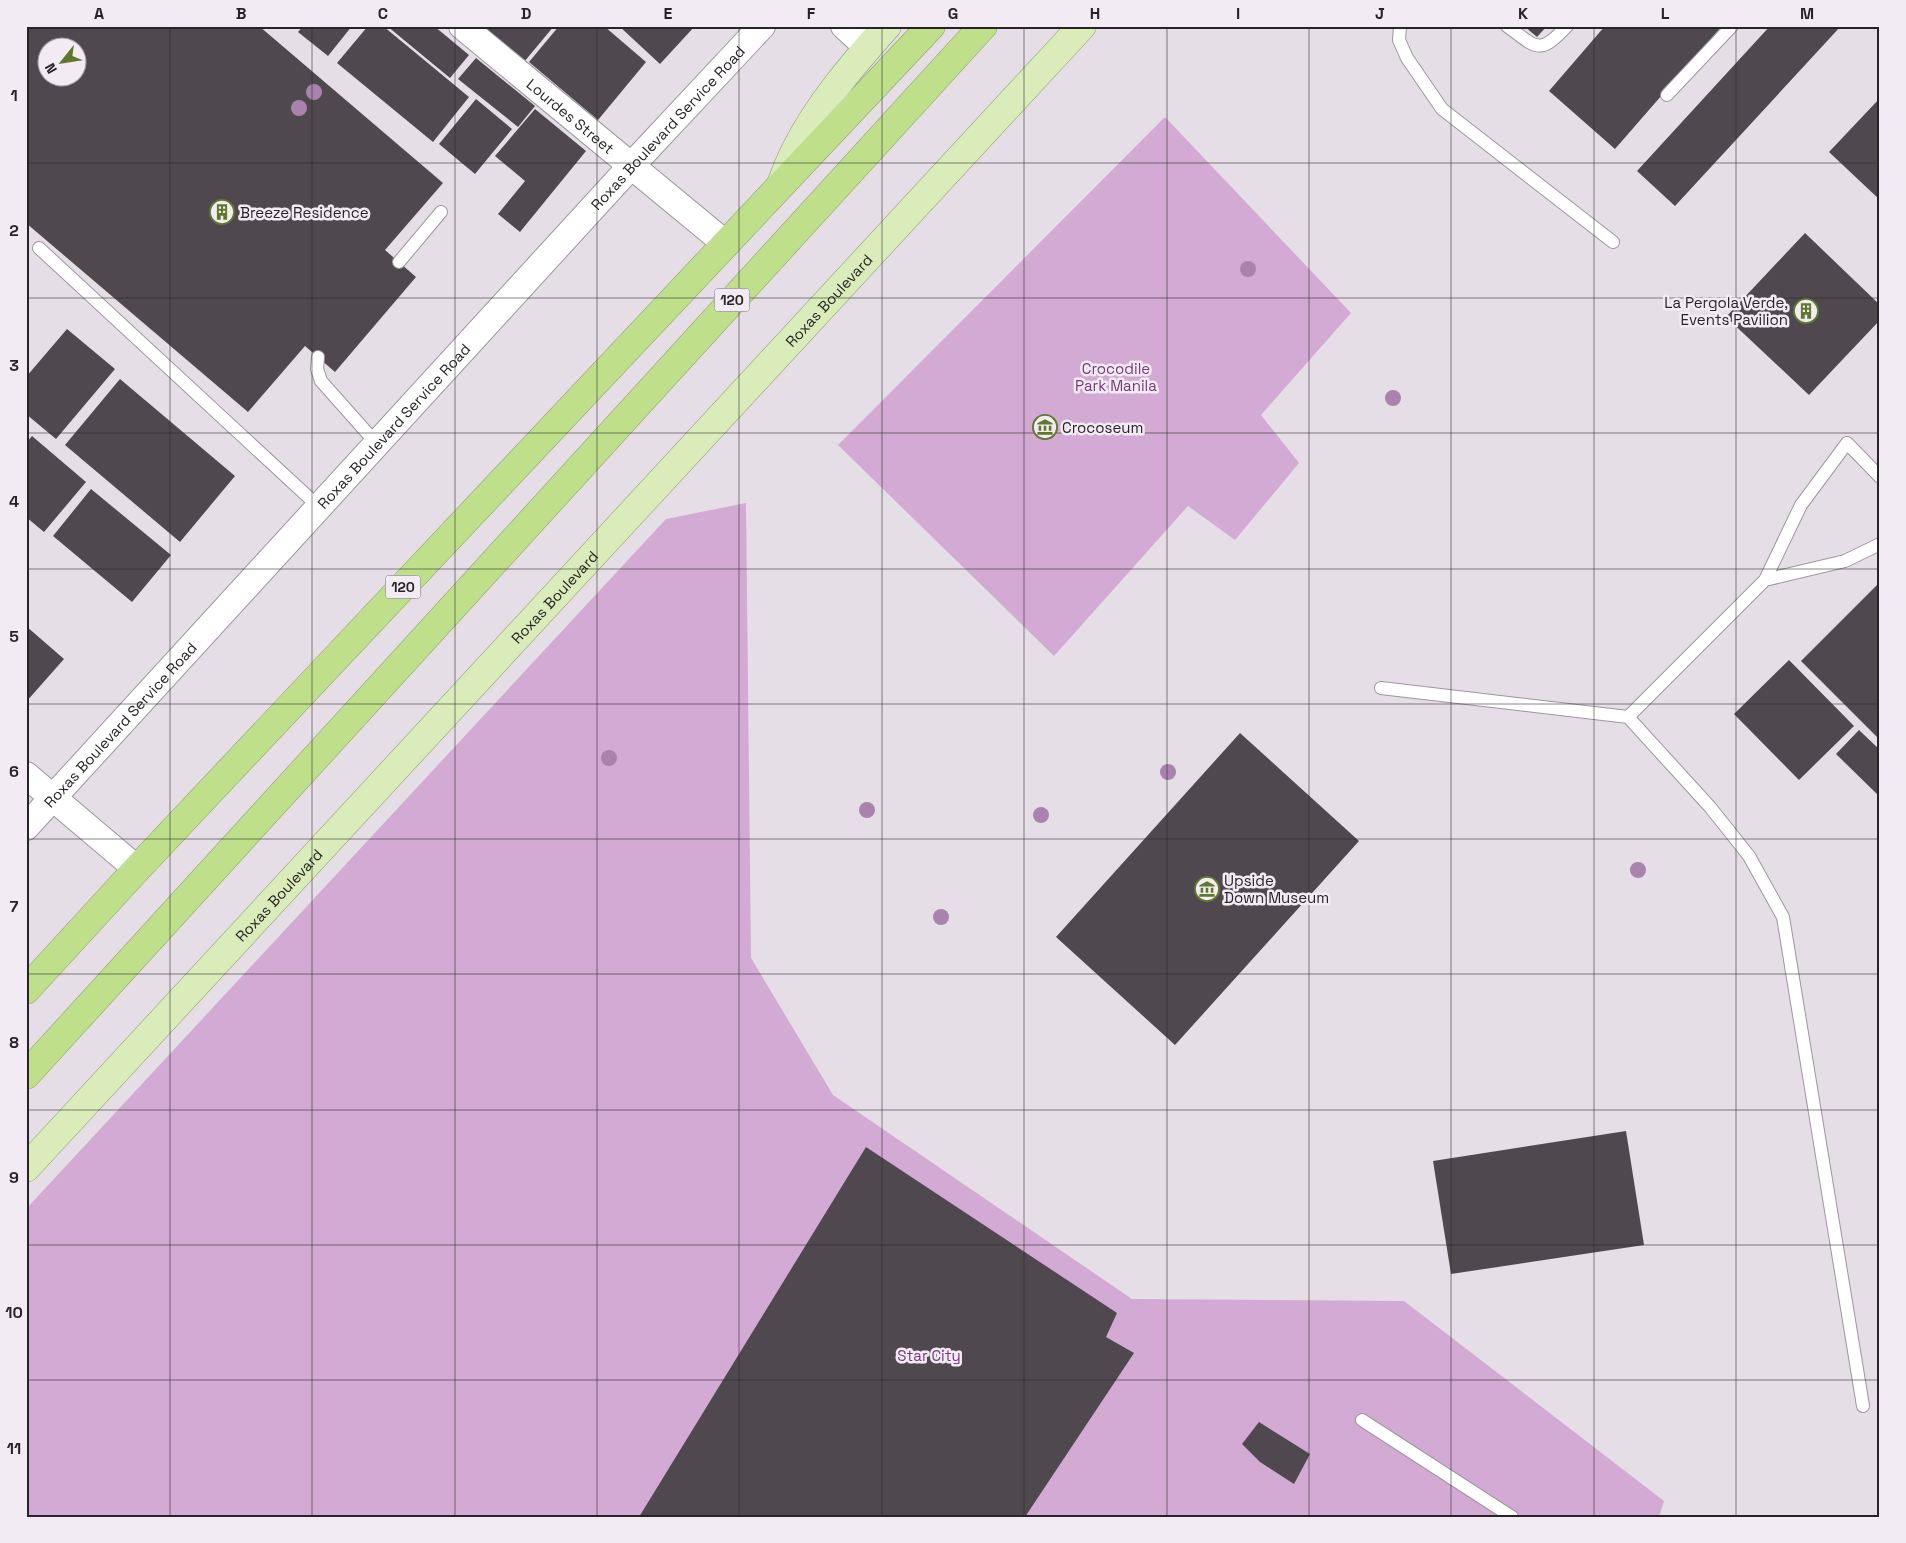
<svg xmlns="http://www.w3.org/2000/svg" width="1906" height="1543" font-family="'Space Grotesk',sans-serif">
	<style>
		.green { fill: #d3aad3 }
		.building { fill: #4f494f; fill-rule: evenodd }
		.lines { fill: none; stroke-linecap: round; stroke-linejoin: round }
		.lane-casing { stroke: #9e969e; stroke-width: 14 }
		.street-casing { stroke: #9e969e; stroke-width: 28 }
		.primary-casing { stroke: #8a9e67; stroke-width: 29 }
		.highway-casing { stroke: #8a9e67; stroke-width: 29 }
		.lane { stroke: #fff; stroke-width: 12 }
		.street { stroke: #fff; stroke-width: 26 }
		.primary { stroke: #d9ecb9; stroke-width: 28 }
		.highway { stroke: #bfdf8a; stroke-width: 28 }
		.tree { fill: #a983ab }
		.grid { fill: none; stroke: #272427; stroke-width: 1; stroke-opacity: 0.55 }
		.labels { text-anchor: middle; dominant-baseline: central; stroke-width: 5; stroke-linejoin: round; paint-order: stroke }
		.shield { fill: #f3ebf3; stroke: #646064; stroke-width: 1 }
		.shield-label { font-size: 14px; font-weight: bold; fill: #272427 }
		.street-label { font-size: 15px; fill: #272427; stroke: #f3ebf3 }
		.poi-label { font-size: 15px; fill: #272427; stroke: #f3ebf3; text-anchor: start }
		.park-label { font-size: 15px; fill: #77397a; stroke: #f3ebf3 }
		.neatline { fill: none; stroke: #272427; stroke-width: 2 }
		.grid-label { font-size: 16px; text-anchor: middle; font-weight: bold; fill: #272427 }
	</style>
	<rect width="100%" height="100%" fill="#e6dee6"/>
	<path class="green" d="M1165 117 1351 313 1261 415 1299 463 1235 540 1188 506 1054 656 838 445Z
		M746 503 751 958 833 1095 1132 1299 1404 1301 1664 1501 1659 1517H26V1209L666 519Z"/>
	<path class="building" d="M27 26H259L443 183 385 250 416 277 335 372 305 346 248 412 26 223ZM48 48H78V78H48Z
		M303 26H352L328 56 298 32Z
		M368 26H383L469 97 433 142 337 63Z
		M387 26H434L469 55 450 78Z
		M481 26H554L524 62Z
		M559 26H604L646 62 598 120 529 62Z
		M619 26H695L660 64Z
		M1524 26H1547L1537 37Z
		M1605 26H1722L1615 149 1549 91Z
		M1770 26H1841L1675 206 1637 171Z
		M476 58 535 106 518 127 458 79Z
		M1880 98V200L1829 152Z
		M476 99 512 129 475 174 439 144Z
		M535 109 586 151 520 232 498 214 525 181 495 156Z
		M1805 233 1880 305V320L1809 395 1726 317Z
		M67 329 115 369 56 439 26 414V377Z
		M120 379 235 476 180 542 65 445Z
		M32 436 86 482 44 532 26 517V443Z
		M91 489 171 555 132 602 53 536Z
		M1880 582V740L1801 661Z
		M26 626 64 659 26 702Z
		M1789 660 1854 726 1799 780 1734 714Z
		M1859 730 1880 750V797L1836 754Z
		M1240 733 1359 841 1175 1045 1056 937Z
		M1626 1131 1644 1245 1451 1274 1433 1161Z
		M866 1147 1117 1313 1106 1337 1134 1353 1025 1517H639Z
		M1259 1422 1310 1454 1294 1484 1260 1462 1242 1444Z"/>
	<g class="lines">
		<defs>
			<path id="lane" d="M1400 26 1399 40 1407 58 1442 109 1613 242
				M1507 26C1537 48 1539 56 1567 26
				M1667 95 1732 26
				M39 248 319 507
				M399 262 441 212
				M318 357 317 369 321 381 377 444
				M1765 580 1845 561 1880 544
				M1381 688 1628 717 1765 580 1801 505 1847 443 1880 477
				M1628 717 1710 807 1749 856 1783 917 1863 1406
				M1362 1420 1512 1517"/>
			<g id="street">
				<path id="s1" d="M462 26 726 244"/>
				<path d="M844 26 868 48"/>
				<path d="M26 775 137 869"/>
				<path id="s2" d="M26 827 632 165 762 26"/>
			</g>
			<g id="primary">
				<path d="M781 184C786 172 790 160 796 149 818 105 854 63 887 26"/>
				<path id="s3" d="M26 1168 1082 26"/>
			</g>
			<path id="highway" d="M26 990 137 869 931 26
				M26 1075 983 26"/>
		</defs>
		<use href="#lane" class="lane-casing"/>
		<use href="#street" class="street-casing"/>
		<use href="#primary" class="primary-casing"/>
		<use href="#highway" class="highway-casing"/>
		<use href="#lane" class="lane"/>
		<use href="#street" class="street"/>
		<use href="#primary" class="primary"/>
		<use href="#highway" class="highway"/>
	</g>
	<g class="tree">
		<circle cx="314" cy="92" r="8"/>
		<circle cx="299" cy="108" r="8"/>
		<circle cx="1248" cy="269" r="8"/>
		<circle cx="1393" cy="398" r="8"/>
		<circle cx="609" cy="758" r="8"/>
		<circle cx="1168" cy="772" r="8"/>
		<circle cx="867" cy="810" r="8"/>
		<circle cx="1041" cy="815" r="8"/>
		<circle cx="1638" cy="870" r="8"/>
		<circle cx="941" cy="917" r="8"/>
	</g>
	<path class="grid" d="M170 26V1517M312 26V1517M455 26V1517M597 26V1517M739 26V1517M882 26V1517M1024 26V1517M1167 26V1517M1309 26V1517M1451 26V1517M1594 26V1517M1736 26V1517M26 163H1880M26 298H1880M26 433H1880M26 569H1880M26 704H1880M26 839H1880M26 974H1880M26 1110H1880M26 1245H1880M26 1380H1880"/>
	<defs>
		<symbol id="building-ring" viewBox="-11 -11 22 22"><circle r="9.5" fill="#f3ebf3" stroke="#5f782b" stroke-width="1.5"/><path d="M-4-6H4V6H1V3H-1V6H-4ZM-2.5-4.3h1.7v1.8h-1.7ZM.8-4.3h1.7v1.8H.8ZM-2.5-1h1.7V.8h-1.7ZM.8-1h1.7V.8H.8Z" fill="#5f782b"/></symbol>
		<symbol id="museum-ring" viewBox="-11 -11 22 22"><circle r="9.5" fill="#f3ebf3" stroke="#5f782b" stroke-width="1.5"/><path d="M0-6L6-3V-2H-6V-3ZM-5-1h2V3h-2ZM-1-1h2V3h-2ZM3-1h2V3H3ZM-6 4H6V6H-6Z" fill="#5f782b"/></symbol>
	</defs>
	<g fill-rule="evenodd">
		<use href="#building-ring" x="208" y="198" width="28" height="28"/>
		<use href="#building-ring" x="1792" y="297" width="28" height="28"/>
		<use href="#museum-ring" x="1031" y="413" width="28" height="28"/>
		<use href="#museum-ring" x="1193" y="875" width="28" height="28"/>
	</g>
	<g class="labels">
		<g class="shield">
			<rect x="714.5" y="288.5" width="35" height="23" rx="4"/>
			<rect x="385.5" y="575.5" width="35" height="23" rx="4"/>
		</g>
		<g class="shield-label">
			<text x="732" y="300">120</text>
			<text x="403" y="587">120</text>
		</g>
		<g class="street-label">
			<text stroke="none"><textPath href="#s1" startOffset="141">Lourdes Street</textPath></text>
			<text stroke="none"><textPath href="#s2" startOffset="949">Roxas Boulevard Service Road</textPath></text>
			<text stroke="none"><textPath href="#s3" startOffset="1182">Roxas Boulevard</textPath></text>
			<text stroke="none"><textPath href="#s2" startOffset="544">Roxas Boulevard Service Road</textPath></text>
			<text stroke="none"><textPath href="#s3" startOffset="778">Roxas Boulevard</textPath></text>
			<text stroke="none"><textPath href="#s2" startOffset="139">Roxas Boulevard Service Road</textPath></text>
			<text stroke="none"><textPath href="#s3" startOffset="372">Roxas Boulevard</textPath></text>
		</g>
		<g class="poi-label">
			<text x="240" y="212">Breeze Residence</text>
			<text x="1788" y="302" text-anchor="end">La Pergola Verde,<tspan x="1788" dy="17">Events Pavilion</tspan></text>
			<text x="1062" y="427">Crocoseum</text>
			<text x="1224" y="880">Upside<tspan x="1224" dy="17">Down Museum</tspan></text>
		</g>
		<g class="park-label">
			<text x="1116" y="368">Crocodile<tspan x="1116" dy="17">Park Manila</tspan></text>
			<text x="929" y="1355">Star City</text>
		</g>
	</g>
	<rect width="1906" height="1543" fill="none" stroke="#f3ebf3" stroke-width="55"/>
	<g transform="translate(62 62) rotate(240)"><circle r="24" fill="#f3ebf3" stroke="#a19ba1"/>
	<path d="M0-4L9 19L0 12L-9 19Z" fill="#5f782b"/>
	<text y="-8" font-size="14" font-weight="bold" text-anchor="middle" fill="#272427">N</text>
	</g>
	<rect x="28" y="28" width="1850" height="1488" class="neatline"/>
	<g class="grid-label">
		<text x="99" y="19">A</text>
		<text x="241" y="19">B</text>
		<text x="383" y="19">C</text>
		<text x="526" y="19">D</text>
		<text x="668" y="19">E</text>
		<text x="811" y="19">F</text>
		<text x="953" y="19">G</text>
		<text x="1095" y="19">H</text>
		<text x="1238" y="19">I</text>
		<text x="1380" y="19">J</text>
		<text x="1523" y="19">K</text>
		<text x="1665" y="19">L</text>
		<text x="1807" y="19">M</text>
		<text x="14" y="101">1</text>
		<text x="14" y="236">2</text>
		<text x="14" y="371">3</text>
		<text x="14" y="507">4</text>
		<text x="14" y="642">5</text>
		<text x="14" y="777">6</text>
		<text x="14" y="912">7</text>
		<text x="14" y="1048">8</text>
		<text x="14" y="1183">9</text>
		<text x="14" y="1318">10</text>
		<text x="14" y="1454">11</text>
	</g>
</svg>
